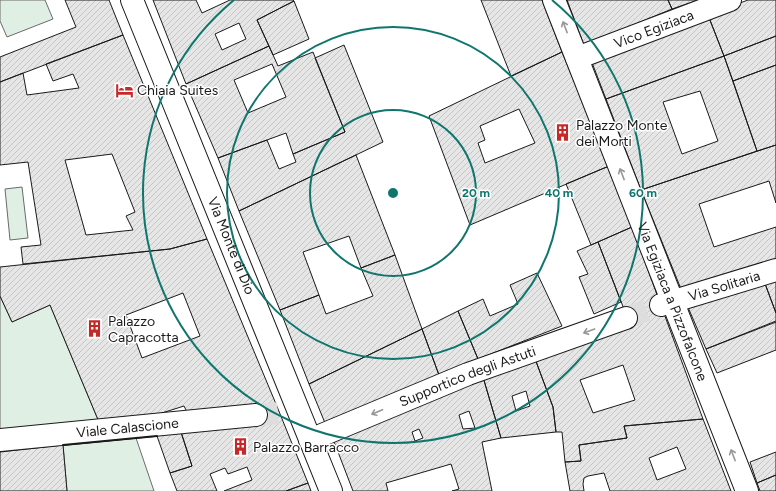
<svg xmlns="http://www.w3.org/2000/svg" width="776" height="491" font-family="Figtree,sans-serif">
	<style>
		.green { fill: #e0efe3; stroke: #6a6a6a }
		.building { fill: url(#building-hatch); stroke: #1a1a1a; fill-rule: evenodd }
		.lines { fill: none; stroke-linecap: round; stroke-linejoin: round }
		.minor-tunnel { stroke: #ddd; stroke-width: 22; stroke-dasharray: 22 11; stroke-linecap: butt }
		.minor-casing { stroke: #1a1a1a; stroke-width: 24 }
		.minor { stroke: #fff; stroke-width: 22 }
		.wall { stroke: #1a1a1a; stroke-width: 2 }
		.oneway { stroke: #989898 }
		.ring { fill: none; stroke: #0f766e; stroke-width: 2 }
		.labels { text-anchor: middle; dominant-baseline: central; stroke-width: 3; stroke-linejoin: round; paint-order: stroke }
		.street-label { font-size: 14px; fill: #1a1a1a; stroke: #fff }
		.poi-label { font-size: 14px; fill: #1a1a1a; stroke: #fff; text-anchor: start }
		.centre { fill: #0f766e; stroke: #fff; stroke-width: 2 }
		.ring-label { font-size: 12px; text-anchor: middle; font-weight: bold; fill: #0f766e; stroke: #fff; stroke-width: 3; stroke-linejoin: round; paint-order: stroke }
	</style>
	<defs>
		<pattern id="building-hatch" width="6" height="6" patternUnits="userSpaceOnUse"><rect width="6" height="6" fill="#e6e6e6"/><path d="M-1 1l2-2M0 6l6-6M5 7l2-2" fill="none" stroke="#c5c5c5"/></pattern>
	</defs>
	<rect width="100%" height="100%" fill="#fff"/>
	<path class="green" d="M0 0H45L53 19 7 37 0 21Z
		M22 187 28 238 10 240 5 189Z
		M0 296 12 322 50 305 99 422 0 431Z
		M136 438 154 491H67L63 445Z"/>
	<path class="building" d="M65 0H109L123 35 0 82V57L76 27Z
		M153 0H196L202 13 230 0H293L294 1 257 20 269 46 186 84ZM239 23 246 39 222 50 215 34Z
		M481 0H542L562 52 511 76Z
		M567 0H668L672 9 584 45Z
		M668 0H698L672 9Z
		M748 0H776V36L724 56 708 15Z
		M294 1 309 39 273 55 257 20Z
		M708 15 724 56 606 99 591 60Z
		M123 35 207 239 170 249 23 264 21 247 41 245 28 162 0 165V82L23 73 27 95 79 88 73 74 53 81 46 64ZM112 154 135 212 126 216 133 230 86 235 65 160Z
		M776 36V65L733 81 724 56Z
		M344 45 383 142 239 211 218 158 267 140 279 169 296 162 293 154 345 132 315 58Z
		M269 46 278 66 313 52 345 132 293 154 286 133 218 158 186 84ZM272 64 286 97 248 113 234 80Z
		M562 52 609 166 470 225 429 116ZM519 109 535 143 485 163 478 143 485 140 480 126Z
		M724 56 757 151 641 190 606 99ZM700 91 718 141 682 154 663 102Z
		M776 65V145L757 151 733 81Z
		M776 145V203L769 181 699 204 714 247 776 227V259L681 289 641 190Z
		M356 155 395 255 361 268 349 236 303 252 319 295 280 310 239 211Z
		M609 166 632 227 591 245 566 184Z
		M632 227 703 419 624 426 627 438 579 445 581 461 565 462 562 432H556L553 407 534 356 629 322 598 242ZM623 365 635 400 593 413 580 380Z
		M207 239 276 404 189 416 184 406 146 418 99 422 50 305 12 322 0 296V267L170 249ZM183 293 200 336 142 358 126 315Z
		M598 242 621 302 594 314 579 277 588 274 577 251Z
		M395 255 422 329 309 384 280 310 319 295 326 314 373 296 361 268Z
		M537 273 562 326 478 359 458 311 483 299 490 316 518 304 510 285Z
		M776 277V313L764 281Z
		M764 281 776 313V321L706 349 687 305Z
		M458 311 478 359 439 375 422 329Z
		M776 322V350L717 373 706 349Z
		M422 329 439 375 325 423 309 384Z
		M534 356 553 407 556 432 501 438 483 377ZM526 391 530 406 516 411 512 396Z
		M483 377 501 438 482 442 492 491H452L459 489 451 464 386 483 388 491H353L333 439ZM469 411 475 428 463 429 459 415ZM419 429 423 438 415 441 412 432Z
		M276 404 308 483 286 491H224L252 480 247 467 228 474 225 468 210 474 217 491H177L170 473 192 466 180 429 251 408Z
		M703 419 731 491H610L604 473 588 476 584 478 583 484 584 491H570L565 462 581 461 579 445 627 438 624 426ZM677 447 686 469 657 480 649 458Z
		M180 429 192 466 170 473 157 436Z
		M63 445 67 491H0V452Z
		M776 452V475L757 483 750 462Z
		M776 475V491H760L757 483Z
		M308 483 311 491H286Z"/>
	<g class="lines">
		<path class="minor-tunnel" d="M626 318 661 305
			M256 415 280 413"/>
		<defs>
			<g id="minor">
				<path id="s1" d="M132 0 331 491"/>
				<path id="s2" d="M554 0 747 491"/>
				<path id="s3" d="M577 58 730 0"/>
				<path id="s4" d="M661 305 776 270"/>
				<path id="s5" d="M0 440 256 415"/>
				<path id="s6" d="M310 440 468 374 626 318"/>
			</g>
		</defs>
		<use href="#minor" class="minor-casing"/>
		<use href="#minor" class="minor"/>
		<path class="wall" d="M63 445 157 436"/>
	</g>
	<defs><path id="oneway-shaft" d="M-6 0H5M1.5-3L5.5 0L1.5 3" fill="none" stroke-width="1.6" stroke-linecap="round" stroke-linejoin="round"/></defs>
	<g class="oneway">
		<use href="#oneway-shaft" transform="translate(565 27) rotate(-111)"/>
		<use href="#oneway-shaft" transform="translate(622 174) rotate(-111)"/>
		<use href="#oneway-shaft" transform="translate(589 331) rotate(160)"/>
		<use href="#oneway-shaft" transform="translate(377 412) rotate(157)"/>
		<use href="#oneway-shaft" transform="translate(733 455) rotate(-111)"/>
	</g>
	<g class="ring">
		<circle cx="393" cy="193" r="83"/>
		<circle cx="393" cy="193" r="166"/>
		<path d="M552 0A250 250 0 1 1 234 0"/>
	</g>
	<defs>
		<symbol id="hotel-bare" viewBox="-9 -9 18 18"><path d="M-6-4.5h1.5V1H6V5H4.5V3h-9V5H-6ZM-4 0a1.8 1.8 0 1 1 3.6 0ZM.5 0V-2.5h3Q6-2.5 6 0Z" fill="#c62828" stroke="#fff" stroke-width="2.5" paint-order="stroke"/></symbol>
		<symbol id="building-bare" viewBox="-9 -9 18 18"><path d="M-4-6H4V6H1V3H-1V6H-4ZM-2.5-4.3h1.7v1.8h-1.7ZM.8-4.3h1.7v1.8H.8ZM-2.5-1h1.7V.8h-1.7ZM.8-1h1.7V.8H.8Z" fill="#c62828" stroke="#fff" stroke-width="2.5" paint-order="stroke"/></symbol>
	</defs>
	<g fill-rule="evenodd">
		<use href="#hotel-bare" x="112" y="78" width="25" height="25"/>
		<use href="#building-bare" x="550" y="120" width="25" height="25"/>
		<use href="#building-bare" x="82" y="316" width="25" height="25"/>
		<use href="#building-bare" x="228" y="434" width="25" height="25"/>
	</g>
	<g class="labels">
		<g class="street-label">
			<text stroke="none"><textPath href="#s3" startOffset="82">Vico Egiziaca</textPath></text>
			<text stroke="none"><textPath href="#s1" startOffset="265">Via Monte di Dio</textPath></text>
			<text stroke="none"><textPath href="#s4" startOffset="66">Via Solitaria</textPath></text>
			<text stroke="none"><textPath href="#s2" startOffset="324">Via Egiziaca a Pizzofalcone</textPath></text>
			<text stroke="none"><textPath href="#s6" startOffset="170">Supportico degli Astuti</textPath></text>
			<text stroke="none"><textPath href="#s5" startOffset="128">Viale Calascione</textPath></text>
		</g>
		<g class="poi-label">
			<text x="137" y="90">Chiaia Suites</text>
			<text x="576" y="125">Palazzo Monte<tspan x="576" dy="16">dei Morti</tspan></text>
			<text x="108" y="321">Palazzo<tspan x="108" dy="16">Capracotta</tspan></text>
			<text x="253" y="447">Palazzo Barracco</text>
		</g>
	</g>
	<circle cx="393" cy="193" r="6" class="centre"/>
	<g class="ring-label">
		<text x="476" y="197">20 m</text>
		<text x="559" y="197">40 m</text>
		<text x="643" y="197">60 m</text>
	</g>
</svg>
